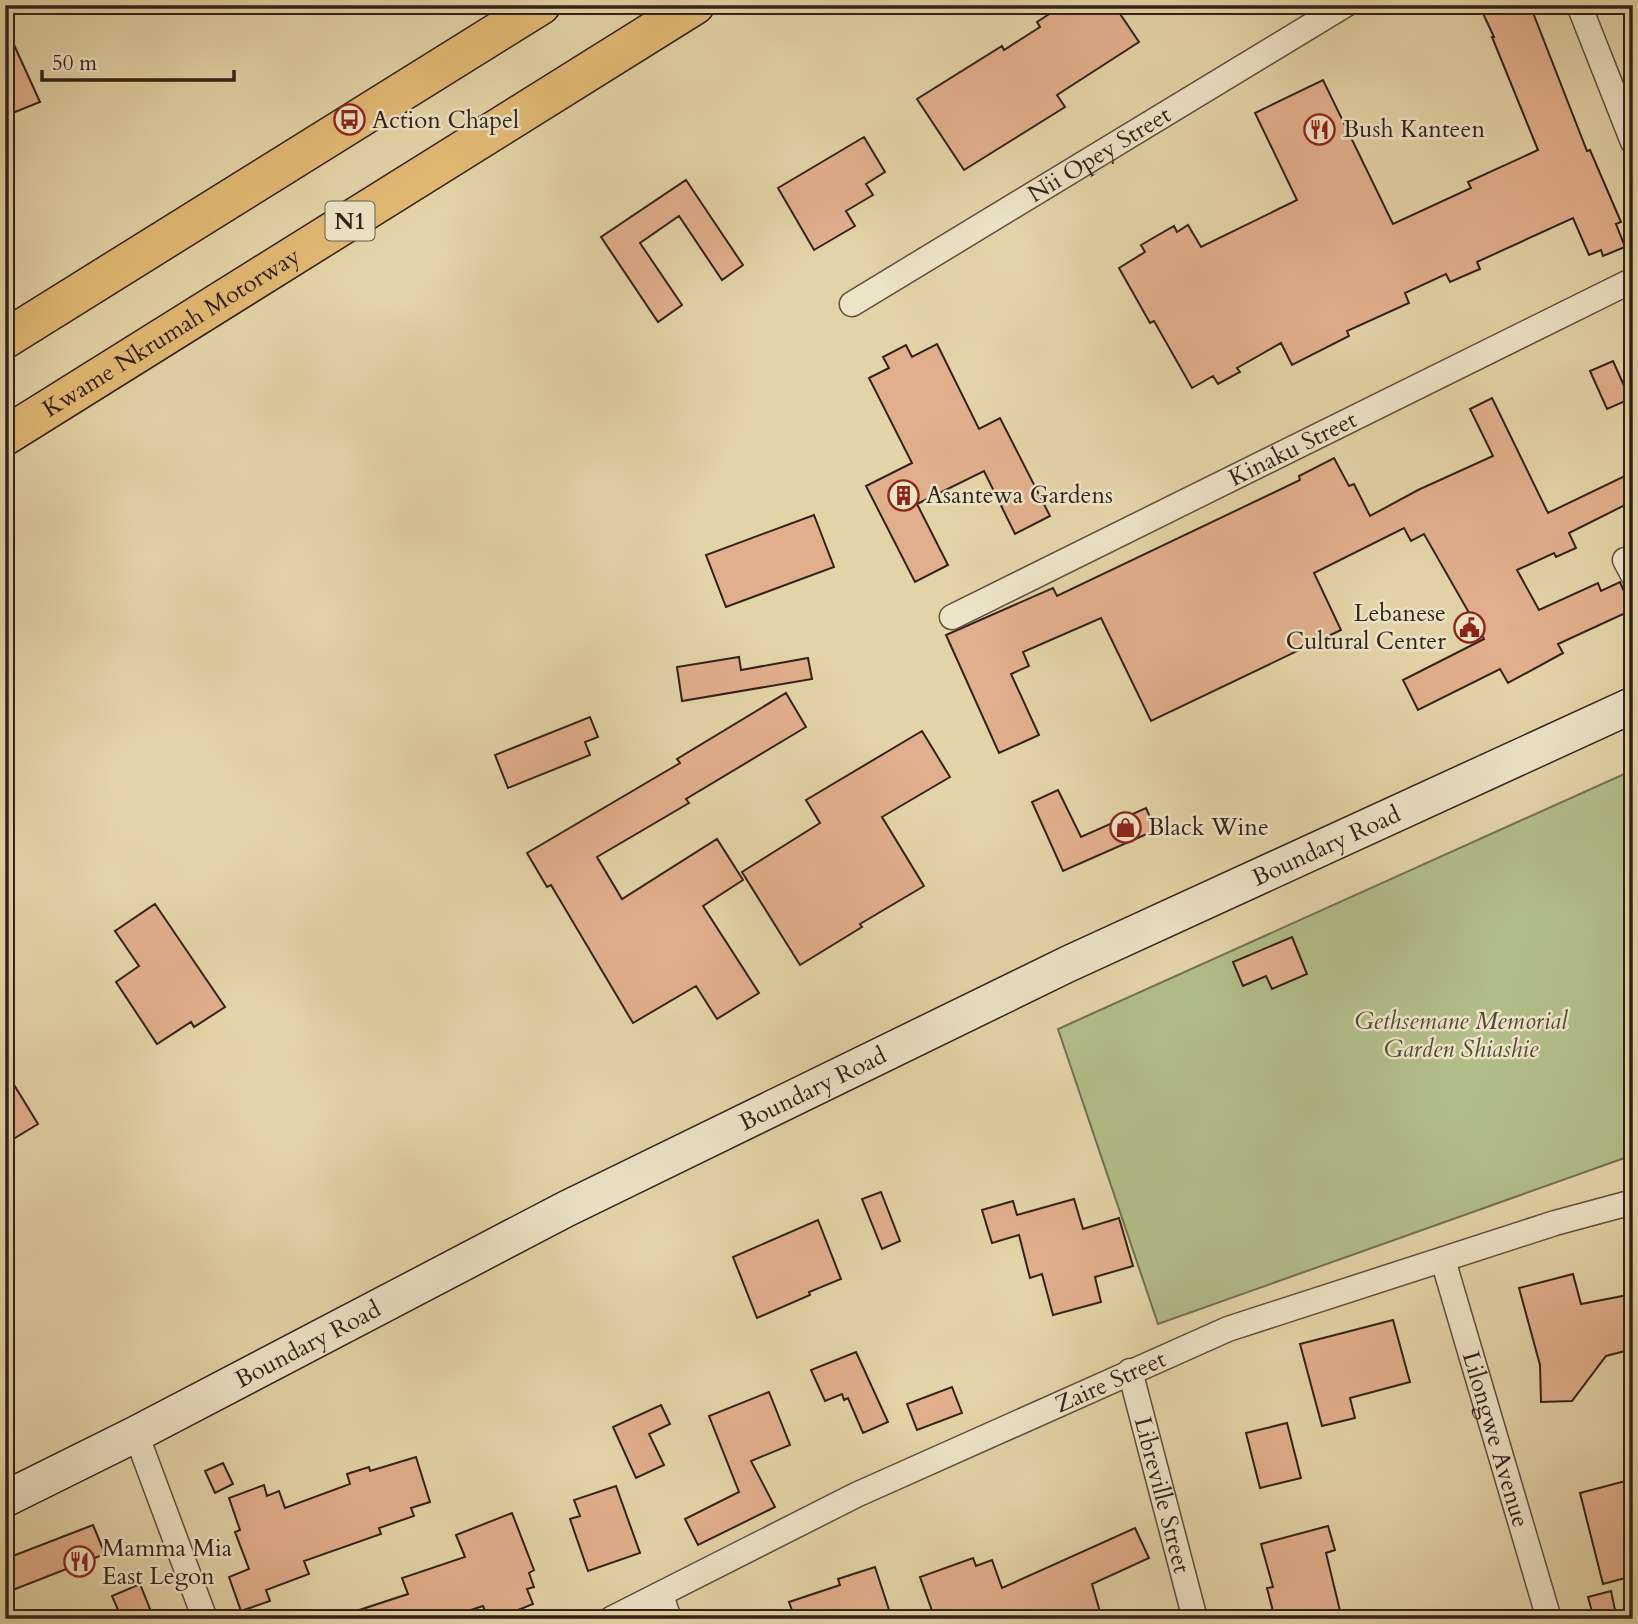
<svg xmlns="http://www.w3.org/2000/svg" width="1638" height="1624" font-family="Cardo,serif">
	<style>
		.green { fill: #b2bd88; stroke: #727052; stroke-width: 2 }
		.building { fill: #e2af8c; stroke: #31221b; stroke-width: 2 }
		.lines { fill: none; stroke-linecap: round; stroke-linejoin: round }
		.minor-casing { stroke: #5e4e3e; stroke-width: 27 }
		.secondary-casing { stroke: #31221b; stroke-width: 38 }
		.motorway-casing { stroke: #31221b; stroke-width: 41 }
		.minor { stroke: #ede3c6; stroke-width: 24 }
		.secondary { stroke: #ede3c6; stroke-width: 35 }
		.motorway { stroke: #e2ba74; stroke-width: 38 }
		.labels { text-anchor: middle; dominant-baseline: central; stroke-width: 5; stroke-linejoin: round; paint-order: stroke }
		.shield { fill: #ede3c6; stroke: #695c4e; stroke-width: 2 }
		.shield-label { font-size: 23px; font-weight: bold; fill: #31221b }
		.poi-label { font-size: 24px; fill: #31221b; stroke: #ede3c6; text-anchor: start }
		.street-label { font-size: 24px; fill: #31221b; stroke: #ede3c6 }
		.park-label { font-size: 24px; font-style: italic; fill: #514936; stroke: #ede3c6 }
	</style>
	<rect width="100%" height="100%" fill="#e3d4a7"/>
	<filter id="stains"><feTurbulence type="fractalNoise" baseFrequency=".00286" numOctaves="4"/><feColorMatrix values="0 0 0 0 .2 0 0 0 0 .09 0 0 0 0 .02 0 0 0 .5 -.17"/></filter>
	<radialGradient id="worn" r=".72"><stop offset=".6" stop-color="#630" stop-opacity="0"/><stop offset="1" stop-color="#630" stop-opacity=".3"/></radialGradient>
	<path class="green" d="M1633 770V1155L1158 1324 1058 1029Z"/>
	<path class="building" d="M1063 5H1114L1139 42 1057 95 1065 107 964 170 917 99 1002 46 1004 50 1040 27 1037 22Z
		M1479 5H1530L1587 151 1590 150 1621 222 1616 224 1625 247 1603 256 1601 250 1589 255 1573 218 1477 262 1480 269 1450 282 1446 274 1405 293 1409 303 1347 331 1349 336 1292 365 1281 343 1237 368 1240 372 1218 384 1213 376 1192 388 1154 321 1150 323 1119 268 1145 252 1141 245 1174 226 1177 232 1188 225 1201 247 1297 200 1255 113 1323 80 1393 224 1471 188 1468 182 1538 150 1492 37H1494Z
		M5 25 40 102 5 116Z
		M864 137 885 172 866 184 873 195 846 211 855 226 814 250 778 188Z
		M686 180 743 265 722 280 679 216 640 243 682 305 658 322 601 237Z
		M937 344 979 429 1000 418 1050 516 1015 534 984 471 917 504 948 565 915 582 866 486 912 463 869 378 889 368 883 357 906 345 912 357Z
		M1613 361 1630 399 1607 409 1590 371Z
		M1492 398 1548 513 1633 472V501L1569 533 1576 548 1556 557 1554 553 1517 570 1539 610 1598 583 1601 591 1620 582 1632 610 1558 644 1563 653 1508 683 1500 669 1418 710 1403 680 1484 639 1424 534 1411 541 1404 528 1314 573 1341 630 1151 721 1101 618 1023 652 1029 666 1011 674 1039 735 999 753 946 635 1053 588 1057 596 1300 480 1299 476 1334 458 1349 486 1354 484 1370 516 1418 490 1493 456 1470 409Z
		M814 515 834 567 726 607 706 555Z
		M739 657 741 670 808 658 812 679 682 701 677 667Z
		M786 693 806 727 686 799 689 803 597 857 622 899 717 839 743 880 703 906 759 993 717 1019 696 986 633 1023 551 885 547 887 527 853 680 763 677 759Z
		M590 717 598 737 585 742 590 755 508 788 495 755Z
		M922 731 950 777 882 817 924 886 860 924 862 927 800 965 742 872 820 823 806 800Z
		M1058 790 1081 837 1146 808 1156 830 1063 871 1032 802Z
		M155 904 225 1007 194 1027 191 1022 157 1044 116 982 139 966 115 931Z
		M1292 937 1307 974 1272 989 1266 976 1243 986 1233 962Z
		M5 1070 38 1124 5 1144Z
		M881 1192 900 1241 882 1249 862 1199Z
		M1074 1199 1083 1229 1119 1218 1133 1266 1095 1277 1101 1302 1053 1315 1042 1274 1030 1278 1019 1235 992 1243 982 1210 1013 1201 1017 1215Z
		M818 1220 841 1279 809 1292 810 1295 757 1318 733 1257Z
		M1573 1274 1581 1304 1633 1294V1349L1606 1356 1572 1401 1541 1402 1540 1365 1519 1288Z
		M1393 1320 1410 1382 1350 1398 1355 1418 1322 1426 1300 1344Z
		M856 1352 888 1422 863 1433 848 1398 844 1400 842 1394 825 1401 811 1370Z
		M952 1387 962 1413 917 1430 907 1404Z
		M769 1392 790 1445 751 1461 775 1507 698 1545 685 1519 739 1492 709 1416Z
		M661 1405 670 1424 649 1434 664 1465 636 1478 613 1427Z
		M1287 1423 1301 1478 1260 1488 1246 1433Z
		M416 1457 430 1502 411 1508 414 1516 379 1528 381 1534 304 1561 309 1574 266 1590 270 1601 241 1611 229 1577 249 1569 235 1532 240 1530 229 1498 264 1485 267 1496 279 1491 285 1508 350 1484 347 1474 369 1467 370 1471Z
		M223 1463 233 1484 215 1493 205 1471Z
		M1633 1479V1576L1603 1584 1580 1493Z
		M616 1486 640 1553 588 1571 570 1519 580 1516 574 1500Z
		M512 1513 534 1570 529 1573 534 1587 527 1589 533 1604 496 1619H488L483 1606 443 1619H345L344 1615 408 1594 402 1578 465 1557 456 1535Z
		M93 1525 105 1554 5 1593V1559Z
		M1328 1526 1335 1550 1326 1553 1342 1619H1275L1267 1588 1273 1587 1261 1544Z
		M1135 1528 1149 1558 1092 1584 1102 1619H935L920 1577 973 1558 976 1566 992 1560 1002 1588Z
		M875 1567 892 1619H795L789 1602 840 1585 838 1579Z
		M140 1584 154 1619H122L112 1596Z
		M1611 1591 1617 1619H1594L1588 1597Z"/>
	<g class="lines">
		<defs>
			<g id="minor">
				<path d="M1579 5 1633 142"/>
				<path id="s1" d="M852 304 1345 5"/>
				<path d="M1625 560 1633 575"/>
				<path id="s2" d="M952 617 1633 280"/>
				<path id="s3" d="M1443 1260 1549 1619"/>
				<path id="s4" d="M1130 1371 1195 1619"/>
				<path d="M136 1434 205 1619"/>
				<path d="M661 1595 669 1619"/>
				<path id="s5" d="M611 1619 856 1495 1228 1329 1555 1223 1633 1202"/>
			</g>
			<g id="secondary">
				<path id="s6" d="M5 1499 136 1434 566 1209 1068 964 1633 705"/>
			</g>
			<g id="motorway">
				<path d="M5 339 541 5"/>
				<path id="s7" d="M5 436 695 5"/>
			</g>
		</defs>
		<use href="#minor" class="minor-casing"/>
		<use href="#secondary" class="secondary-casing"/>
		<use href="#motorway" class="motorway-casing"/>
		<use href="#minor" class="minor"/>
		<use href="#secondary" class="secondary"/>
		<use href="#motorway" class="motorway"/>
	</g>
	<defs>
		<symbol id="bus-ring" viewBox="-11 -11 22 22"><circle r="9.5" fill="#ede3c6" stroke="#8f2418" stroke-width="1.5"/><path d="M-5-6H5V4H4V6H2V4H-2V6H-4V4H-5ZM-3.5-4V0h7V-4ZM-3.5 1.2v1.5H-2V1.2ZM2 1.2v1.5H3.5V1.2Z" fill="#8f2418"/></symbol>
		<symbol id="restaurant-ring" viewBox="-11 -11 22 22"><circle r="9.5" fill="#ede3c6" stroke="#8f2418" stroke-width="1.5"/><path d="M-5-6h1v4h1v-4h1v4h1v-4h1v5L-1.5 .5V6h-2V.5L-5-1ZM5-6V6H3V1.5H1.5Q1.5-4 5-6Z" fill="#8f2418"/></symbol>
		<symbol id="building-ring" viewBox="-11 -11 22 22"><circle r="9.5" fill="#ede3c6" stroke="#8f2418" stroke-width="1.5"/><path d="M-4-6H4V6H1V3H-1V6H-4ZM-2.5-4.3h1.7v1.8h-1.7ZM.8-4.3h1.7v1.8H.8ZM-2.5-1h1.7V.8h-1.7ZM.8-1h1.7V.8H.8Z" fill="#8f2418"/></symbol>
		<symbol id="civic-ring" viewBox="-11 -11 22 22"><circle r="9.5" fill="#ede3c6" stroke="#8f2418" stroke-width="1.5"/><path d="M-.6-6.5H3V-4.5H.6V-3L4-1V1h2V6H-6V1h2V-1L-.6-3ZM-1.2 2.5V6h2.4V2.5Z" fill="#8f2418"/></symbol>
		<symbol id="shop-ring" viewBox="-11 -11 22 22"><circle r="9.5" fill="#ede3c6" stroke="#8f2418" stroke-width="1.5"/><path d="M-5-2.5h2.3a2.7 3.5 0 0 1 5.4 0H5L5.5 6h-11ZM-1.5-2.5h3a1.5 2.3 0 0 0-3 0Z" fill="#8f2418"/></symbol>
	</defs>
	<g fill-rule="evenodd">
		<use href="#bus-ring" x="332" y="102" width="35" height="35"/>
		<use href="#restaurant-ring" x="1302" y="112" width="35" height="35"/>
		<use href="#building-ring" x="886" y="478" width="35" height="35"/>
		<use href="#civic-ring" x="1452" y="610" width="35" height="35"/>
		<use href="#shop-ring" x="1108" y="810" width="35" height="35"/>
		<use href="#restaurant-ring" x="62" y="1544" width="35" height="35"/>
	</g>
	<g class="labels">
		<rect class="shield" x="325.5" y="201.5" width="49" height="39" rx="5"/>
		<g class="shield-label">
			<text x="350" y="221">N1</text>
		</g>
		<g class="poi-label">
			<text x="372" y="120">Action Chapel</text>
			<text x="1343" y="129">Bush Kanteen</text>
			<text x="926" y="495">Asantewa Gardens</text>
			<text x="1446" y="613" text-anchor="end">Lebanese<tspan x="1446" dy="28">Cultural Center</tspan></text>
			<text x="1148" y="827">Black Wine</text>
			<text x="102" y="1548">Mamma Mia<tspan x="102" dy="28">East Legon</tspan></text>
		</g>
		<g class="street-label">
			<text stroke="none"><textPath href="#s1" startOffset="289">Nii Opey Street</textPath></text>
			<text stroke="none"><textPath href="#s7" startOffset="196">Kwame Nkrumah Motorway</textPath></text>
			<text stroke="none"><textPath href="#s2" startOffset="380">Kinaku Street</textPath></text>
			<text stroke="none"><textPath href="#s6" startOffset="1474">Boundary Road</textPath></text>
			<text stroke="none"><textPath href="#s6" startOffset="906">Boundary Road</textPath></text>
			<text stroke="none"><textPath href="#s6" startOffset="340">Boundary Road</textPath></text>
			<text stroke="none"><textPath href="#s5" startOffset="553">Zaire Street</textPath></text>
			<text stroke="none"><textPath href="#s3" startOffset="187">Lilongwe Avenue</textPath></text>
			<text stroke="none"><textPath href="#s4" startOffset="128">Libreville Street</textPath></text>
		</g>
		<g class="park-label">
			<text x="1461" y="1021">Gethsemane Memorial<tspan x="1461" dy="28">Garden Shiashie</tspan></text>
		</g>
	</g>
	<rect width="1638" height="1624" fill="none" stroke="#e3d4a7" stroke-width="28"/>
	<rect x="7" y="7" width="1624" height="1610" fill="none" stroke="#31221b" stroke-width="3.5"/>
	<rect x="14" y="14" width="1610" height="1596" fill="none" stroke="#31221b" stroke-width="2"/>
	<path d="M42 70v10h192v-10" fill="none" stroke="#31221b" stroke-width="3.5"/>
	<text x="52" y="70" font-size="21" fill="#31221b" stroke="#ede3c6" stroke-width="5" paint-order="stroke">50 m</text>
	<rect width="100%" height="100%" filter="url(#stains)"/>
	<rect width="100%" height="100%" fill="url(#worn)"/>
</svg>
